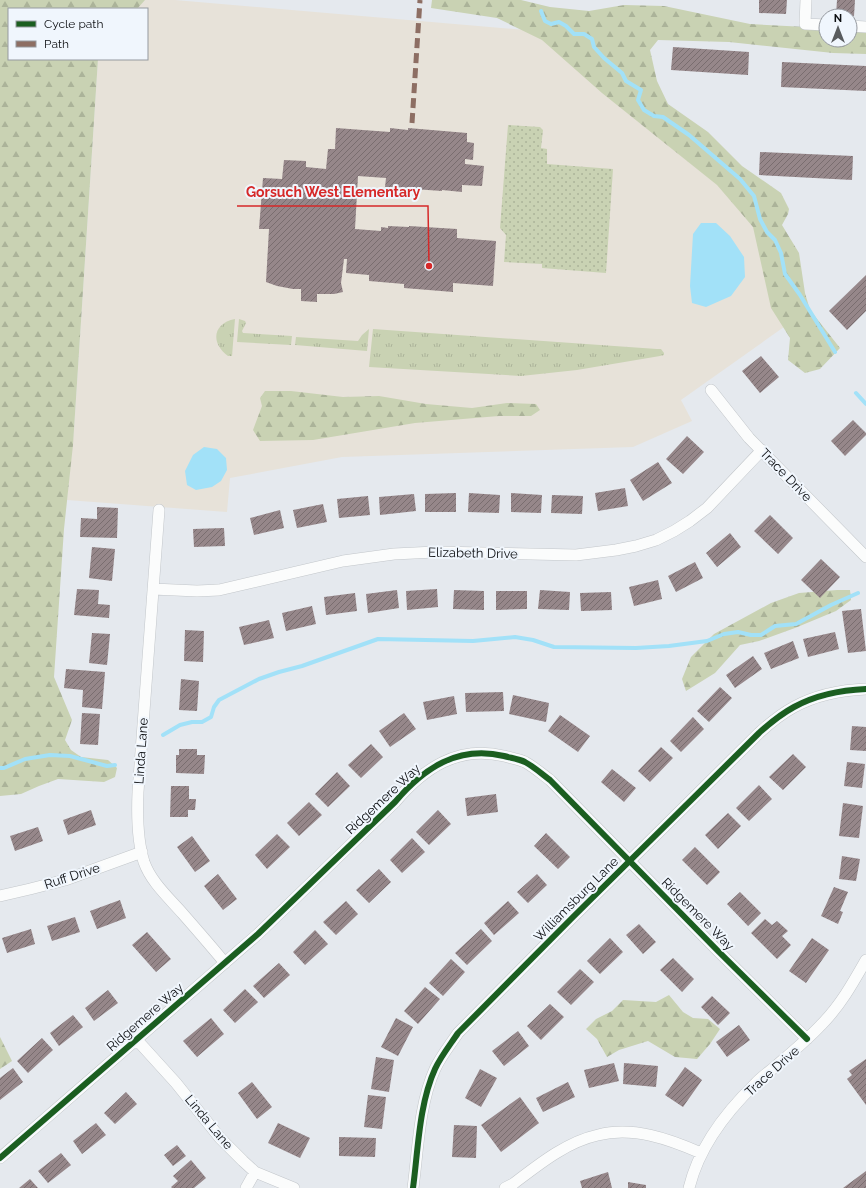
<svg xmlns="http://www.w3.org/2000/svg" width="866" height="1188" font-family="Raleway,sans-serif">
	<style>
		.education { fill: #e7e2d9 }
		.grass { fill: url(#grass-tufts) }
		.forest { fill: url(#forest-firs) }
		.park { fill: url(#park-dots) }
		.water { fill: #a2e1f8 }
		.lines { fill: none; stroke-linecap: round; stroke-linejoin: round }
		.stream { stroke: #a2e1f8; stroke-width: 4 }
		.building { fill: url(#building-hatch) }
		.minor-casing { stroke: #c2c6ca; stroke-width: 12 }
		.minor { stroke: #fbfcfc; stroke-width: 11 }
		.quiet { stroke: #8d6e63; stroke-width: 5; stroke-dasharray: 10 5; stroke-linecap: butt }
		.cycleway-casing { stroke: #f0f6fd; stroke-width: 8 }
		.cycleway { stroke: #1b5e20; stroke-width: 6 }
		.labels { text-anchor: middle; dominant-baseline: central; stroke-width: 4; stroke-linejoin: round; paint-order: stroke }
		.street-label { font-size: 13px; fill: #0c0e11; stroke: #f0f6fd }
		.leader { fill: none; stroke: #d62828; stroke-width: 1.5 }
		.callout-dot { fill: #d62828; stroke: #f0f6fd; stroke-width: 1.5 }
		.callout-label { font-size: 14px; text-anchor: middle; font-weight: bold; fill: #d62828; stroke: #f0f6fd; stroke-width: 4; stroke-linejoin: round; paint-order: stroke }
	</style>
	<defs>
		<pattern id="grass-tufts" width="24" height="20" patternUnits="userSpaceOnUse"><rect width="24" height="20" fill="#c9d2b3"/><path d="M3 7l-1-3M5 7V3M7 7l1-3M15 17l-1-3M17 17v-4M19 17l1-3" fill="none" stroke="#abb399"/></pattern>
		<pattern id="forest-firs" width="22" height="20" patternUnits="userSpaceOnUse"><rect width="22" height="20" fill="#c9d2b3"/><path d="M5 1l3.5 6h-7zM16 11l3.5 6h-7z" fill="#abb399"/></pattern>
		<pattern id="park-dots" width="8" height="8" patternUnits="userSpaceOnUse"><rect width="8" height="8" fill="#c9d2b3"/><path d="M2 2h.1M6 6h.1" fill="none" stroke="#abb399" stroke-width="1.8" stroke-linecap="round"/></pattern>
		<pattern id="building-hatch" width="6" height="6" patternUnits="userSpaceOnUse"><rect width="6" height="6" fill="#96878a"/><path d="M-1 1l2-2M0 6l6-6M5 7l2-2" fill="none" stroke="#796d6f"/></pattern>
	</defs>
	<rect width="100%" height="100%" fill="#e5e9ee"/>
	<path class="education" d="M101 0H175L549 32 757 210 791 322 681 400 692 421 633 447 342 457 230 478 227 512 67 500 74 430 98 59H147V9H101Z"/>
	<path class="grass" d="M235 319 232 356H228C210 343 213 323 235 319Z
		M239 319 245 321 246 323 242 331 243 333 292 336 291 345 237 342Z
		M369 329 367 351 295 345 296 337 358 341 362 335Z
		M373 329 657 349H661L664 353V355L660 356 577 370 521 376 369 367Z"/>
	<path class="forest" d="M0 0H145L137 9H9V59H98L73 445 64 529 54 677 72 720 65 740 71 750 81 757 108 760 117 768 115 777 104 782 58 779 39 786 21 794 0 796Z
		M432 0H521L550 7 589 11 624 5 664 6 750 24 826 28V40H850V30H866V54L833 53 729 42 658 40 650 50 657 81 668 104 708 132 742 166 781 193 789 209 788 214 782 225 799 253 805 293 810 310 840 348 820 369 805 373 788 360 790 338 771 308 753 227 717 185 602 93 542 40 497 18 431 8Z
		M265 391H291L343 397 379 396 426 404 472 408 507 403 536 404 540 410 531 416H499L415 423 313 440 260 441 253 430 262 406 260 398Z
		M837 590H850L851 600 836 611 795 628 759 641 740 645 715 673 686 691 682 679 691 657 714 634 771 603 799 593Z
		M669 995 683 1012 693 1018 708 1019 720 1029 710 1044 697 1059 675 1057 648 1041 619 1050 607 1057 597 1039 586 1029 596 1019 612 1011 623 1000 656 1002Z
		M0 1037 12 1061 0 1069Z"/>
	<path class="park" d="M508 125 540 127 543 130 541 148 547 149V164L613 169 606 273 542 268V264L504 262 506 235 500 228Z"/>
	<path class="water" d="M701 223H716L730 236 744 257 745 277 731 296 706 307 692 303 690 286 693 234Z
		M204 447 217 449 226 458 227 470 221 481 212 487 196 490 187 485 185 471 193 455Z"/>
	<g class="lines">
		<path class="stream" d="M541 11 545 21 551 24 559 22 566 26 574 34H584L592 39 594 47 604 58 622 73 626 81 641 90 638 100 644 110 654 116 663 117 689 135 740 179 754 196 760 219 767 232 775 240 781 253 785 274 800 295 835 352
			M856 393 866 404
			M163 735 180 725 192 722H202L211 717 214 707 219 700 259 679 279 672 302 666 378 639 473 641 515 637 533 640 554 647 636 648 669 646 707 641 724 634 738 632 751 635H761L775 626 796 624 831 605 858 593
			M0 768H4L25 759 50 755 70 756 107 766 115 765"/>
	</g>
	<path class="building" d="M759 0H787L786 14 759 13Z
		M837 0H855L854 16 836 15Z
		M673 47 749 52 748 75 671 70Z
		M782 62 866 66V91L781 87Z
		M336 128 390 132V128L408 130V128L467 133V142L474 143 473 160 465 159V164L484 166 482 186 462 185V192L442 190V191L385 187 386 178 358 176 355 229 381 231V227L388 228V226L409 227V226L457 229V238L496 241 493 286 453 283V292L404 288V284L369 281V275L346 273 347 259H344L341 283 343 292 334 294H317V302L301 301V289H293L277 286 266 282 269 229H259L263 178 282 179 284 160 306 161V167L326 169 328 149H335Z
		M760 152 853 156 852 180 759 175Z
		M866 275V311L847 330 829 311Z
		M761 356 779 377 760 393 742 371Z
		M853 420 866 433V435L845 456 831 441Z
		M687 436 704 452 683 474 666 459Z
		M658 462 672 483 643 501 630 480Z
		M625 488 628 506 598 511 595 493Z
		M456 493V512H425V494Z
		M469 493 500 495 499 513 468 512Z
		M511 493 542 495 541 513 511 512Z
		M414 494 416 511 380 515 379 497Z
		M552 495 583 496 582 514 551 513Z
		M368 496 370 515 339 518 337 499Z
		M323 504 327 522 297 528 293 510Z
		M97 507 118 508 117 538 80 537 81 518 97 519Z
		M280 510 284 528 254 535 250 518Z
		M770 515 793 538 778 554 754 531Z
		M224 528 225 546 194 547 193 529Z
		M730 533 741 547 717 567 706 553Z
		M92 547 115 549 112 581 89 578Z
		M821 559 840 577 820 598 801 580Z
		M695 562 703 578 676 592 668 576Z
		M658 580 662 599 634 606 629 587Z
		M77 589 99 590 98 604 110 605 109 618 74 615Z
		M437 589 438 607 407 610 406 591Z
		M397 590 399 608 368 613 366 594Z
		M454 590 484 591V610L453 609Z
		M540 590 570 592 569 610 538 609Z
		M496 591H527V609L496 610Z
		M611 592 612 610 581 611 580 593Z
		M355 593 357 611 326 615 324 597Z
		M312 606 316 624 286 631 282 613Z
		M861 609 866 651 848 653 842 611Z
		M269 620 274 638 244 645 239 627Z
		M185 630 204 631 203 662 184 661Z
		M835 632 839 649 808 657 803 639Z
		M92 633 110 634 107 665 89 663Z
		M793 641 799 658 771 669 764 653Z
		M753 656 762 669 735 688 726 675Z
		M66 669 105 672 102 709 82 707 83 690 64 688Z
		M181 679 199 681 197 711 179 710Z
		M720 687 732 698 709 722 697 711Z
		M503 692 504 711 466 712 465 693Z
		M513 695 549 703 546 722 509 714Z
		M454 696 457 714 427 720 423 702Z
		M82 713 100 714 98 745 80 744Z
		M404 713 416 729 390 747 379 731Z
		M560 715 590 736 578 752 548 731Z
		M693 717 704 729 681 752 670 741Z
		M852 726 866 727V751L850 750Z
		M371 744 383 757 361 778 348 765Z
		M661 747 673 758 650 782 638 771Z
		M179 749H197V755H205L204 774 176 773V755H179Z
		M793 754 806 767 783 790 769 777Z
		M847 762 865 764 862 788 844 786Z
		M612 769 636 788 624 802 601 782Z
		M337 772 350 786 328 807 315 794Z
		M759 785 772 799 749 821 736 808Z
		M171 786H189V799H196L195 810H188V817H170Z
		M496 794 498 812 467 816 465 798Z
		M309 802 322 815 299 836 287 823Z
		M843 803 863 806 859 838 839 836Z
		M91 810 96 825 68 835 63 820Z
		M438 810 451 824 429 845 416 832Z
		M728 813 741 826 718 849 705 835Z
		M38 827 43 841 15 851 10 836Z
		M546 833 570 857 558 869 534 846Z
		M277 834 290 847 267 869 255 855Z
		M192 836 210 861 195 872 177 847Z
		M412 838 425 852 402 873 390 860Z
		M695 847 720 872 707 885 682 860Z
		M842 856 860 859 856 881 839 879Z
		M379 869 391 882 369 903 356 890Z
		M218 874 237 899 223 910 204 886Z
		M537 874 547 885 528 903 517 892Z
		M834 887 848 892 840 911 843 912 838 924 821 916Z
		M740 892 761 913 748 926 727 904Z
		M120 900 126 918 97 929 90 911Z
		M346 901 358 914 336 935 323 922Z
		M508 901 519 913 494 935 484 923Z
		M75 917 80 932 52 941 47 926Z
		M765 919 772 925 777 921 788 931 782 936 791 945 777 959 751 933Z
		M639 924 656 942 643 954 626 935Z
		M31 929 35 944 7 953 2 938Z
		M481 929 492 941 467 965 455 953Z
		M315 930 328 944 305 965 293 952Z
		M147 932 171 959 156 972 132 945Z
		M610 938 623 952 600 974 587 961Z
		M812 938 829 950 806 983 789 971Z
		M673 958 694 979 682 992 660 970Z
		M451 959 465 972 443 996 429 983Z
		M279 963 290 975 264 998 253 986Z
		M580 969 594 982 571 1005 557 992Z
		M425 987 440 999 418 1024 404 1011Z
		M245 989 258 1002 235 1023 223 1010Z
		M108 990 118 1003 94 1021 85 1008Z
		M712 996 730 1013 718 1025 701 1007Z
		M550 1004 564 1017 541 1040 527 1026Z
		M73 1015 83 1027 59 1046 50 1033Z
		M211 1018 224 1034 197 1057 183 1041Z
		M396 1018 413 1027 398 1056 381 1047Z
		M739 1025 750 1040 727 1057 716 1042Z
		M518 1031 529 1046 504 1066 492 1051Z
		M42 1038 53 1050 28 1073 17 1061Z
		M376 1057 394 1060 389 1092 371 1089Z
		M866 1059V1105L847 1079 852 1075 849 1071Z
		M614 1063 619 1081 589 1088 584 1070Z
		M624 1063 658 1066 656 1087 623 1084Z
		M685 1067 702 1080 683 1107 665 1095Z
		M13 1068 23 1082 0 1100V1078Z
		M480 1069 497 1078 481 1107 465 1098Z
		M252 1082 272 1107 257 1119 238 1093Z
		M568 1082 575 1097 543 1112 536 1098Z
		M126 1092 137 1104 115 1124 104 1113Z
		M368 1095 386 1097 382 1129 364 1127Z
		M520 1097 539 1123 501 1152 481 1125Z
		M96 1123 106 1135 82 1154 73 1141Z
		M278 1123 310 1138 300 1158 268 1143Z
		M454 1125 477 1126 476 1158 452 1157Z
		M339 1137 376 1138 375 1157 339 1156Z
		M177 1145 186 1156 173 1166 164 1155Z
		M61 1153 71 1165 48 1183 38 1171Z
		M191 1160 206 1178 194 1188H172L171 1187 178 1181 173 1176Z
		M866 1171V1188H843Z
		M608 1172 612 1188H582L580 1181Z
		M30 1179 38 1188H19Z
		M628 1182 646 1185V1188H628Z"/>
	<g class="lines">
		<defs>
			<path id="minor" d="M806 0 805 24 826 25
				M850 26 866 27
				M711 390 749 438 866 557
				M159 510 138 792C137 815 137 840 144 862 151 882 169 898 183 914 197 930 211 946 225 963
				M153 589 197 591 219 590 343 561 394 554 435 552 576 555 616 550 636 546 656 540 674 531 690 521 707 508 762 450
				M0 896 30 889 65 880 142 852
				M137 1040 176 1083 220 1138 243 1161 255 1172 294 1188
				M0 1158 258 934 395 802C424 768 458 745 504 756 511 758 519 759 525 762 534 767 542 774 550 780L718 951 807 1039
				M246 1188 255 1172
				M413 1188C418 1151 419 1104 435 1069 441 1056 450 1045 458 1033L573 917 759 733C770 723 781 714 794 707 816 695 841 690 866 689
				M505 1188 513 1184C538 1165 566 1142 598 1135 633 1126 669 1139 701 1153
				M689 1188C699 1147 725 1113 755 1084 761 1077 769 1072 776 1066 791 1053 807 1040 821 1025 840 1006 853 983 866 960"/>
		</defs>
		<use href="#minor" class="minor-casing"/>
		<use href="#minor" class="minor"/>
		<path class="quiet" d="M412 123 420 0"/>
		<defs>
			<path id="cycleway" d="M0 1158 258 934 395 802C424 768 458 745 504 756 511 758 519 759 525 762 534 767 542 774 550 780L718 951 807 1039
				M413 1188C418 1151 419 1104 435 1069 441 1056 450 1045 458 1033L573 917 759 733C770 723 781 714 794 707 816 695 841 690 866 689"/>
		</defs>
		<use href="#cycleway" class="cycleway-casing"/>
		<use href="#cycleway" class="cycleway"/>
	</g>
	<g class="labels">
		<g class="street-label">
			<text transform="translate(786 475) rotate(46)">Trace Drive</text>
			<text transform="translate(473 553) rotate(1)">Elizabeth Drive</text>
			<text transform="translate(141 751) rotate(-86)">Linda Lane</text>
			<text transform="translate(383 799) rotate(-43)">Ridgemere Way</text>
			<text transform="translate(72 876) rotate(-18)">Ruff Drive</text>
			<text transform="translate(576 899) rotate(-45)">Williamsburg Lane</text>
			<text transform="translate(698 914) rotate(45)">Ridgemere Way</text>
			<text transform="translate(145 1017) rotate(-41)">Ridgemere Way</text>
			<text transform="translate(772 1071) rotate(-42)">Trace Drive</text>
			<text transform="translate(209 1122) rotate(50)">Linda Lane</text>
		</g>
	</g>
	<path class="leader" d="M429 266L428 206H237"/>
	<circle class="callout-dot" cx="429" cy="266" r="4"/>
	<g class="callout-label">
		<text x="333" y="197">Gorsuch West Elementary</text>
	</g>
	<rect x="8" y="8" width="140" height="52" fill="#f0f6fd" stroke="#95999f"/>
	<rect x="16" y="21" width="20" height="6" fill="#1b5e20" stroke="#95999f"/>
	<text x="44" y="28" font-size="12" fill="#0c0e11">Cycle path</text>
	<rect x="16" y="41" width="20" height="6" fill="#8d6e63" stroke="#95999f"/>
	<text x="44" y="48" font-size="12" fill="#0c0e11">Path</text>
	<g transform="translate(838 28)"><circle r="19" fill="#f0f6fd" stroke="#95999f"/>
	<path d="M0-3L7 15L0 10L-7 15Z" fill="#585b5e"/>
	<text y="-6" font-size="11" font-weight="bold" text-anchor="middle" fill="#0c0e11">N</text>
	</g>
</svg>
